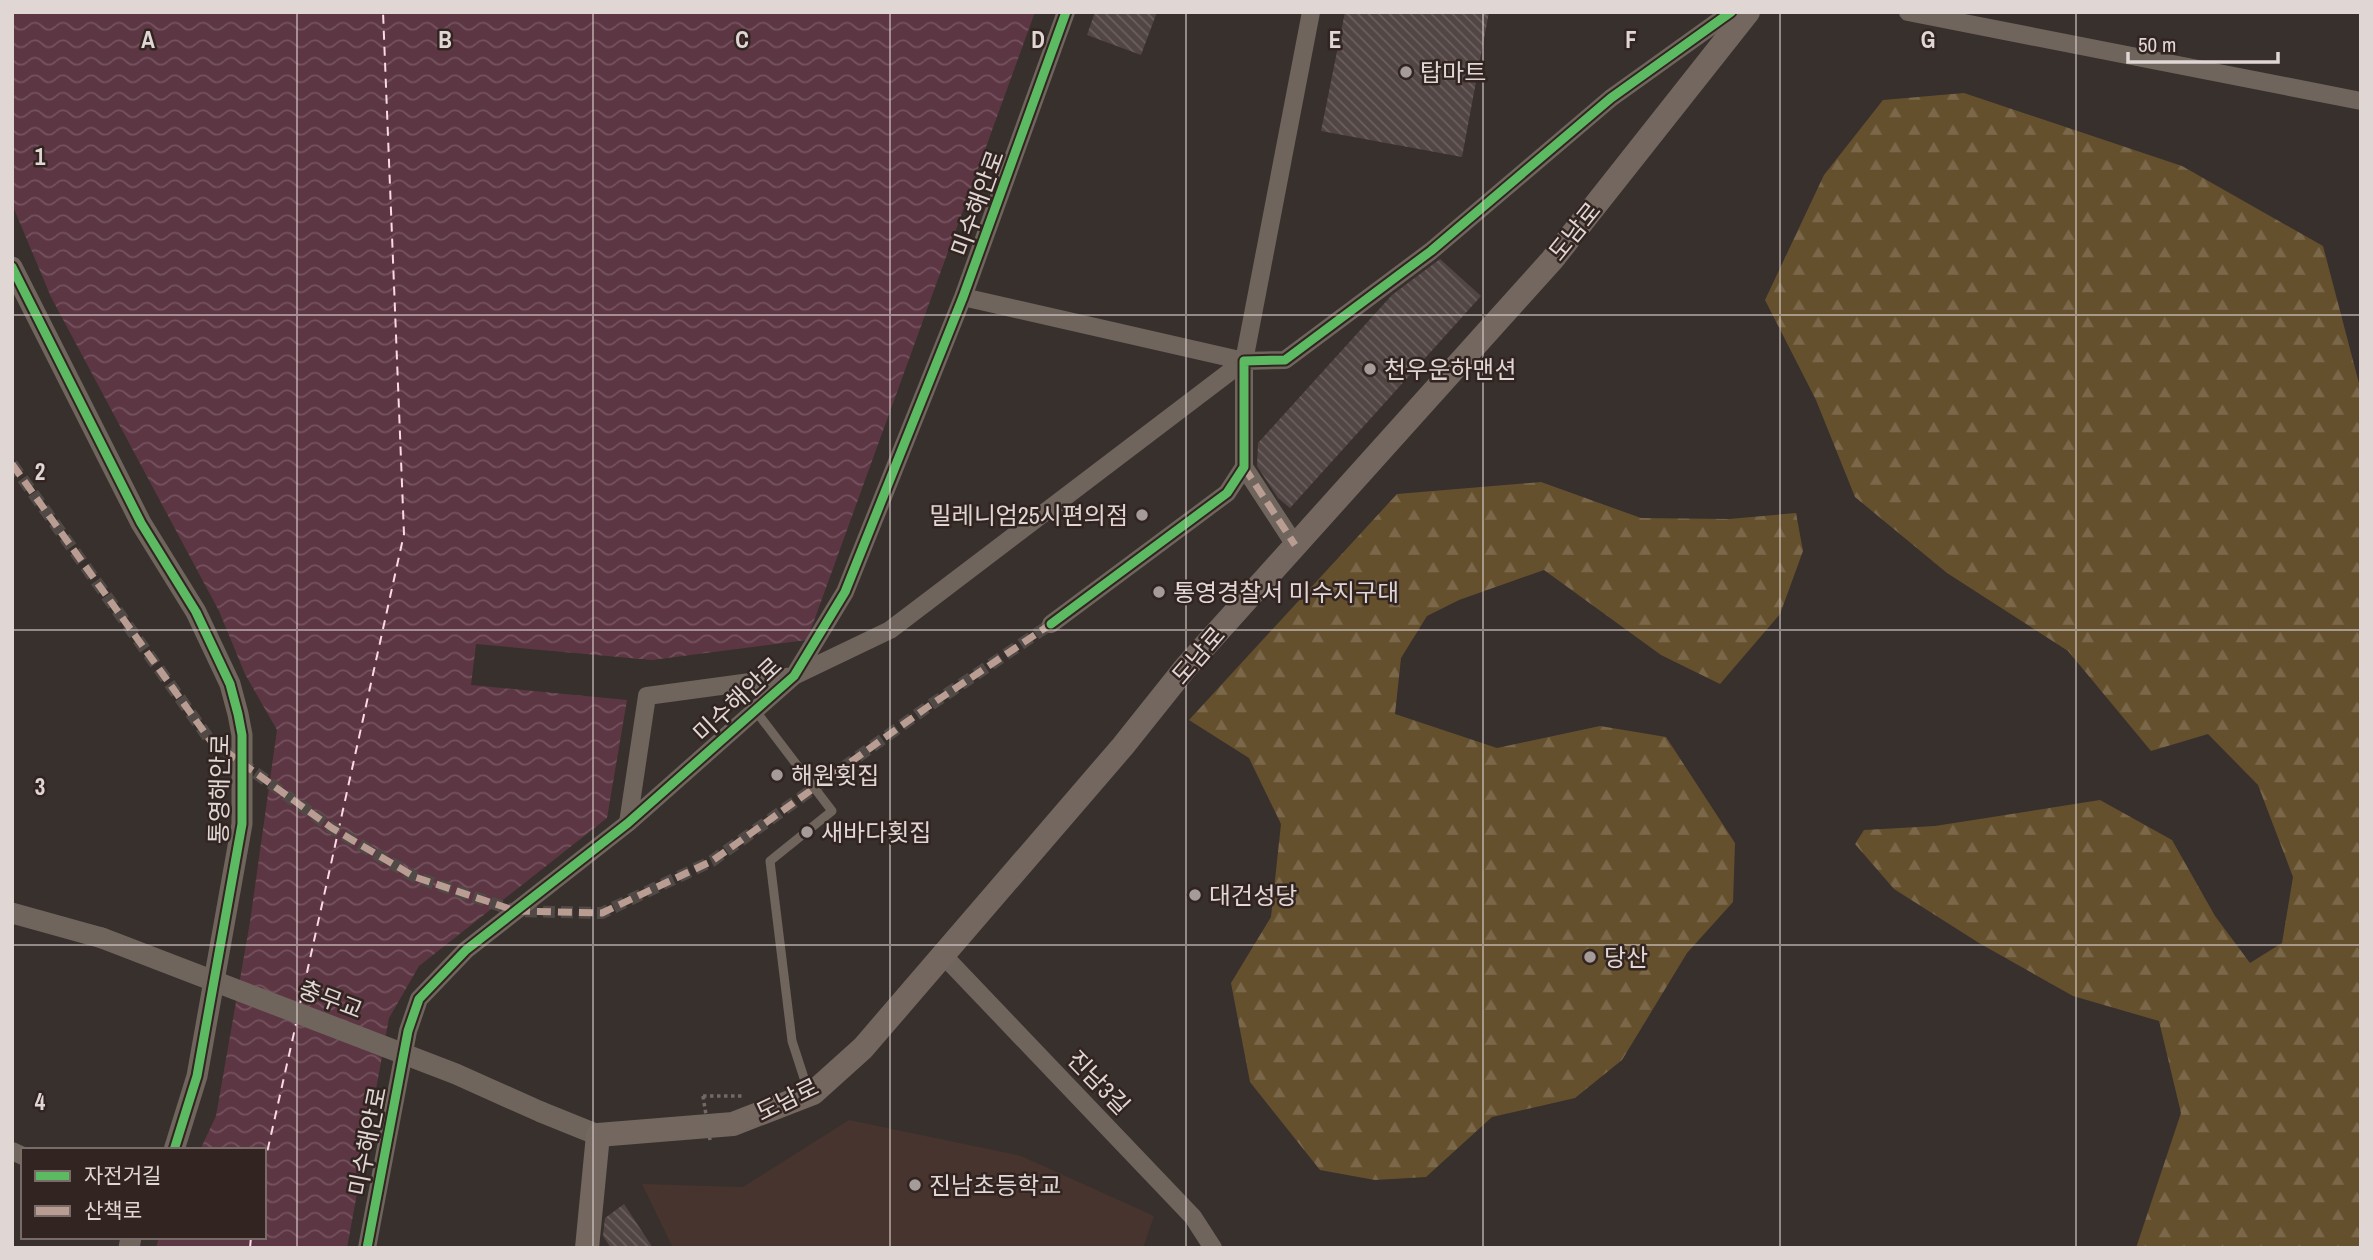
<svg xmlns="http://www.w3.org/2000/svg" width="2373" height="1260" font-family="'Archivo Narrow','Noto Sans KR',sans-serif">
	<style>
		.built { fill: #48342e }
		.forest { fill: url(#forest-firs) }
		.water { fill: url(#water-waves) }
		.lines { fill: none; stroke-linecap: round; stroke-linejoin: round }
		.ferry { stroke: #fadae4; stroke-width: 2; stroke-dasharray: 9 7; stroke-linecap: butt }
		.building { fill: url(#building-back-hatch) }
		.pedestrian-tunnel { stroke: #514946; stroke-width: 12; stroke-dasharray: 12 6; stroke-linecap: butt }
		.path { stroke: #716964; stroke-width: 3.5; stroke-dasharray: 3.5 3.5; stroke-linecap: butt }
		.service { stroke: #6f655d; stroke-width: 9 }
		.minor { stroke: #6f655d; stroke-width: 18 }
		.tertiary { stroke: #6f655d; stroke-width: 21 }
		.secondary { stroke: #73675f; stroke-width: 24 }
		.path-bridge { stroke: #716964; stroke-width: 3.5; stroke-dasharray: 3.5 3.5; stroke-linecap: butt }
		.tertiary-bridge { stroke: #6f655d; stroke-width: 21 }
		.quiet { stroke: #b99d93; stroke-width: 7; stroke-dasharray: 14 7; stroke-linecap: butt }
		.cycleway-casing { stroke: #322420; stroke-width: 13 }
		.cycleway { stroke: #5cba63; stroke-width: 9 }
		.grid { fill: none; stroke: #e0d6d4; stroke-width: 2; stroke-opacity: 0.55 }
		.poi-dot { fill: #a59c9a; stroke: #322420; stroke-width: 2.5 }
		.labels { text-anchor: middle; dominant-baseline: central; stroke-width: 5; stroke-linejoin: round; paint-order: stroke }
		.poi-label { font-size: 24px; fill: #e0d6d4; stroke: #322420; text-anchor: start }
		.street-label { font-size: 24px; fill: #e0d6d4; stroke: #322420 }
		.grid-label { font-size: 23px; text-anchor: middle; font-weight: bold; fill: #e0d6d4; stroke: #322420; stroke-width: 5; stroke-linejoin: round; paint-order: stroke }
	</style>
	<defs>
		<pattern id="forest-firs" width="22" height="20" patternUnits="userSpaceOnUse" patternTransform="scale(1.75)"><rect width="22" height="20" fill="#65502e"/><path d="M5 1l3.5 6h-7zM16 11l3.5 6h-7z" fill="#7b684b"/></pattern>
		<pattern id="water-waves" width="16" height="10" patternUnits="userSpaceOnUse" patternTransform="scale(1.75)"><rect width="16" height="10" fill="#5d3644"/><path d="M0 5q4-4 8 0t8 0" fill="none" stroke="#74525e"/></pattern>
		<pattern id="building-back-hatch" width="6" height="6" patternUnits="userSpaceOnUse" patternTransform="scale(1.75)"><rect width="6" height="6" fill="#524645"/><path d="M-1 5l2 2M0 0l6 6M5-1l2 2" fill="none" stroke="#6b605f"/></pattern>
	</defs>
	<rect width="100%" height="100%" fill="#38302d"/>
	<path class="built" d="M849 1120 1021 1156 1154 1216 1143 1248H673L642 1184 743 1187Z"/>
	<path class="forest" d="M1964 93 2182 166 2323 246 2361 391V1248H2136L2181 1113 2159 1021 2073 996 1979 943 1894 889 1855 844 1864 830 1935 826 2100 800 2172 840 2215 916 2250 963 2282 943 2293 877 2258 785 2208 734 2151 751 2068 651 1947 573 1855 497 1816 400 1765 300 1824 175 1883 100Z
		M1541 482 1641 518 1729 519 1796 513 1803 551 1780 614 1720 684 1661 655 1544 570 1459 600 1427 616 1401 658 1395 714 1497 748 1600 726 1666 737 1735 843 1733 902 1687 953 1622 1060 1575 1098 1492 1117 1426 1177 1375 1180 1320 1170 1250 1082 1231 983 1271 917 1281 824 1249 758 1189 720 1397 494Z"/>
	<path class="water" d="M12 12H1035L807 640 652 660 476 644 471 685 627 700 607 818 419 966 389 1018 347 1248H156L159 1237H264V1150H200L216 1116 250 922 277 730 245 674 219 611 51 297 12 204Z"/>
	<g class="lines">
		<path class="ferry" d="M300 1004 404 534 383 12
			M264 1166 296 1024
			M250 1248 251 1237"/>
	</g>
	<path class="building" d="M1095 12H1157L1141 55 1087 35Z
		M1345 12H1489L1462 157 1321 131Z
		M1440 259 1481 296 1290 508 1278 498 1257 466 1258 443 1392 295Z
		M624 1204 653 1248H611L603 1236 605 1218Z"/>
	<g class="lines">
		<path class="pedestrian-tunnel" d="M12 464 210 740 332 828 415 877 516 911 602 913 712 861 929 706 1051 624"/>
		<path class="path" d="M703 1096H743"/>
		<path class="service" d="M755 710 832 811 770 861 792 1041 804 1078 813 1092"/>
		<path class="minor" d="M1908 12 2361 101
			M963 297 1244 361
			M1244 467 1295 545
			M1051 624 1227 493 1244 467V361L1285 360 1431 251 1611 98 1731 12
			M628 823 647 696 794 676 890 630 1244 361 1311 12
			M943 955 1193 1217 1213 1248
			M12 1151 23 1156
			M367 1248 408 1031 419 999 466 950 628 823 794 676 845 592 963 297 1066 12"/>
		<path class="tertiary" d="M12 267 141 523 196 612 230 684 238 714 242 735V824L197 1076 174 1150
			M12 913 102 938
			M541 1112 598 1135
			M129 1248 131 1237"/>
		<path class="secondary" d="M587 1248 598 1135 733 1124 813 1093 863 1048 1123 746 1186 667 1552 260 1748 12"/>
		<path class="path-bridge" d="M703 1096 710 1140"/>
		<path class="tertiary-bridge" d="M102 938 456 1074 541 1112"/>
		<path class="quiet" d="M12 464 210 740 332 828 415 877 516 911 602 913 712 861 929 706 1051 624
			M1244 467 1295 545"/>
		<defs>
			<path id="cycleway" d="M12 267 141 523 196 612 230 684 238 714 242 735V824L197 1076 174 1150
				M1051 624 1227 493 1244 467V361L1285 360 1431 251 1611 98 1731 12
				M367 1248 408 1031 419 999 466 950 628 823 794 676 845 592 963 297 1066 12"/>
		</defs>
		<use href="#cycleway" class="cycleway-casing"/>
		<use href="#cycleway" class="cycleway"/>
	</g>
	<path class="grid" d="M297 12V1248M593 12V1248M890 12V1248M1186 12V1248M1483 12V1248M1780 12V1248M2076 12V1248M12 315H2361M12 630H2361M12 945H2361"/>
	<g class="poi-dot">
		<circle cx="1406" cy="72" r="7"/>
		<circle cx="1370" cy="369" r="7"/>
		<circle cx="1142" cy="515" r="7"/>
		<circle cx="1159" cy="592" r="7"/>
		<circle cx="777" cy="775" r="7"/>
		<circle cx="807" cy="832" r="7"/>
		<circle cx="1195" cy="895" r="7"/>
		<circle cx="1590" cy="957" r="7"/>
		<circle cx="915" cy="1185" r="7"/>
	</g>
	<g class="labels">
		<g class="poi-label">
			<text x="1420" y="72">탑마트</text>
			<text x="1384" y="369">천우운하맨션</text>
			<text x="1128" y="515" text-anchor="end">밀레니엄25시편의점</text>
			<text x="1173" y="592">통영경찰서 미수지구대</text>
			<text x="791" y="775">해원횟집</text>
			<text x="821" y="832">새바다횟집</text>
			<text x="1209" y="895">대건성당</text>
			<text x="1604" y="957">당산</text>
			<text x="929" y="1185">진남초등학교</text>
		</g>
		<g class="street-label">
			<text transform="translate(977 203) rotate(-70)">미수해안로</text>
			<text transform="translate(1574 231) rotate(-51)">도남로</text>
			<text transform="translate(1198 655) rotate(-49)">도남로</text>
			<text transform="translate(737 699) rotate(-43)">미수해안로</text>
			<text transform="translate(219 789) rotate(-89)">통영해안로</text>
			<text transform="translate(331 999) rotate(21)">충무교</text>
			<text transform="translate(1099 1082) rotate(46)">진남3길</text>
			<text transform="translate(787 1099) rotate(-26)">도남로</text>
			<text transform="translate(367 1141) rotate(-79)">미수해안로</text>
		</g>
	</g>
	<g class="grid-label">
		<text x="148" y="48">A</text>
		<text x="445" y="48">B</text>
		<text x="742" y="48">C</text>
		<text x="1038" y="48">D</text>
		<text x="1335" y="48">E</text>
		<text x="1631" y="48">F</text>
		<text x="1928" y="48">G</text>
		<text x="40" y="165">1</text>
		<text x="40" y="480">2</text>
		<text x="40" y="795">3</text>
		<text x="40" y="1110">4</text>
	</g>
	<rect width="2373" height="1260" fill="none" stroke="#e0d6d4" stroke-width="28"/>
	<rect x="21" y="1148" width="245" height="91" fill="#322420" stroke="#786b68" stroke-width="2"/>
	<rect x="35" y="1171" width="35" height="10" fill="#5cba63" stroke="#786b68" stroke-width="2"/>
	<text x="84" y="1183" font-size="21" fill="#e0d6d4">자전거길</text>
	<rect x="35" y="1206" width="35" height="10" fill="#b99d93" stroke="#786b68" stroke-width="2"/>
	<text x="84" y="1218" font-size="21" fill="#e0d6d4">산책로</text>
	<path d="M2128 52v10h150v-10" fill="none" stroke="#e0d6d4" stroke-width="3.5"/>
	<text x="2138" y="52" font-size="21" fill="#e0d6d4" stroke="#322420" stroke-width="5" paint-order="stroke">50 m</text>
</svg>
